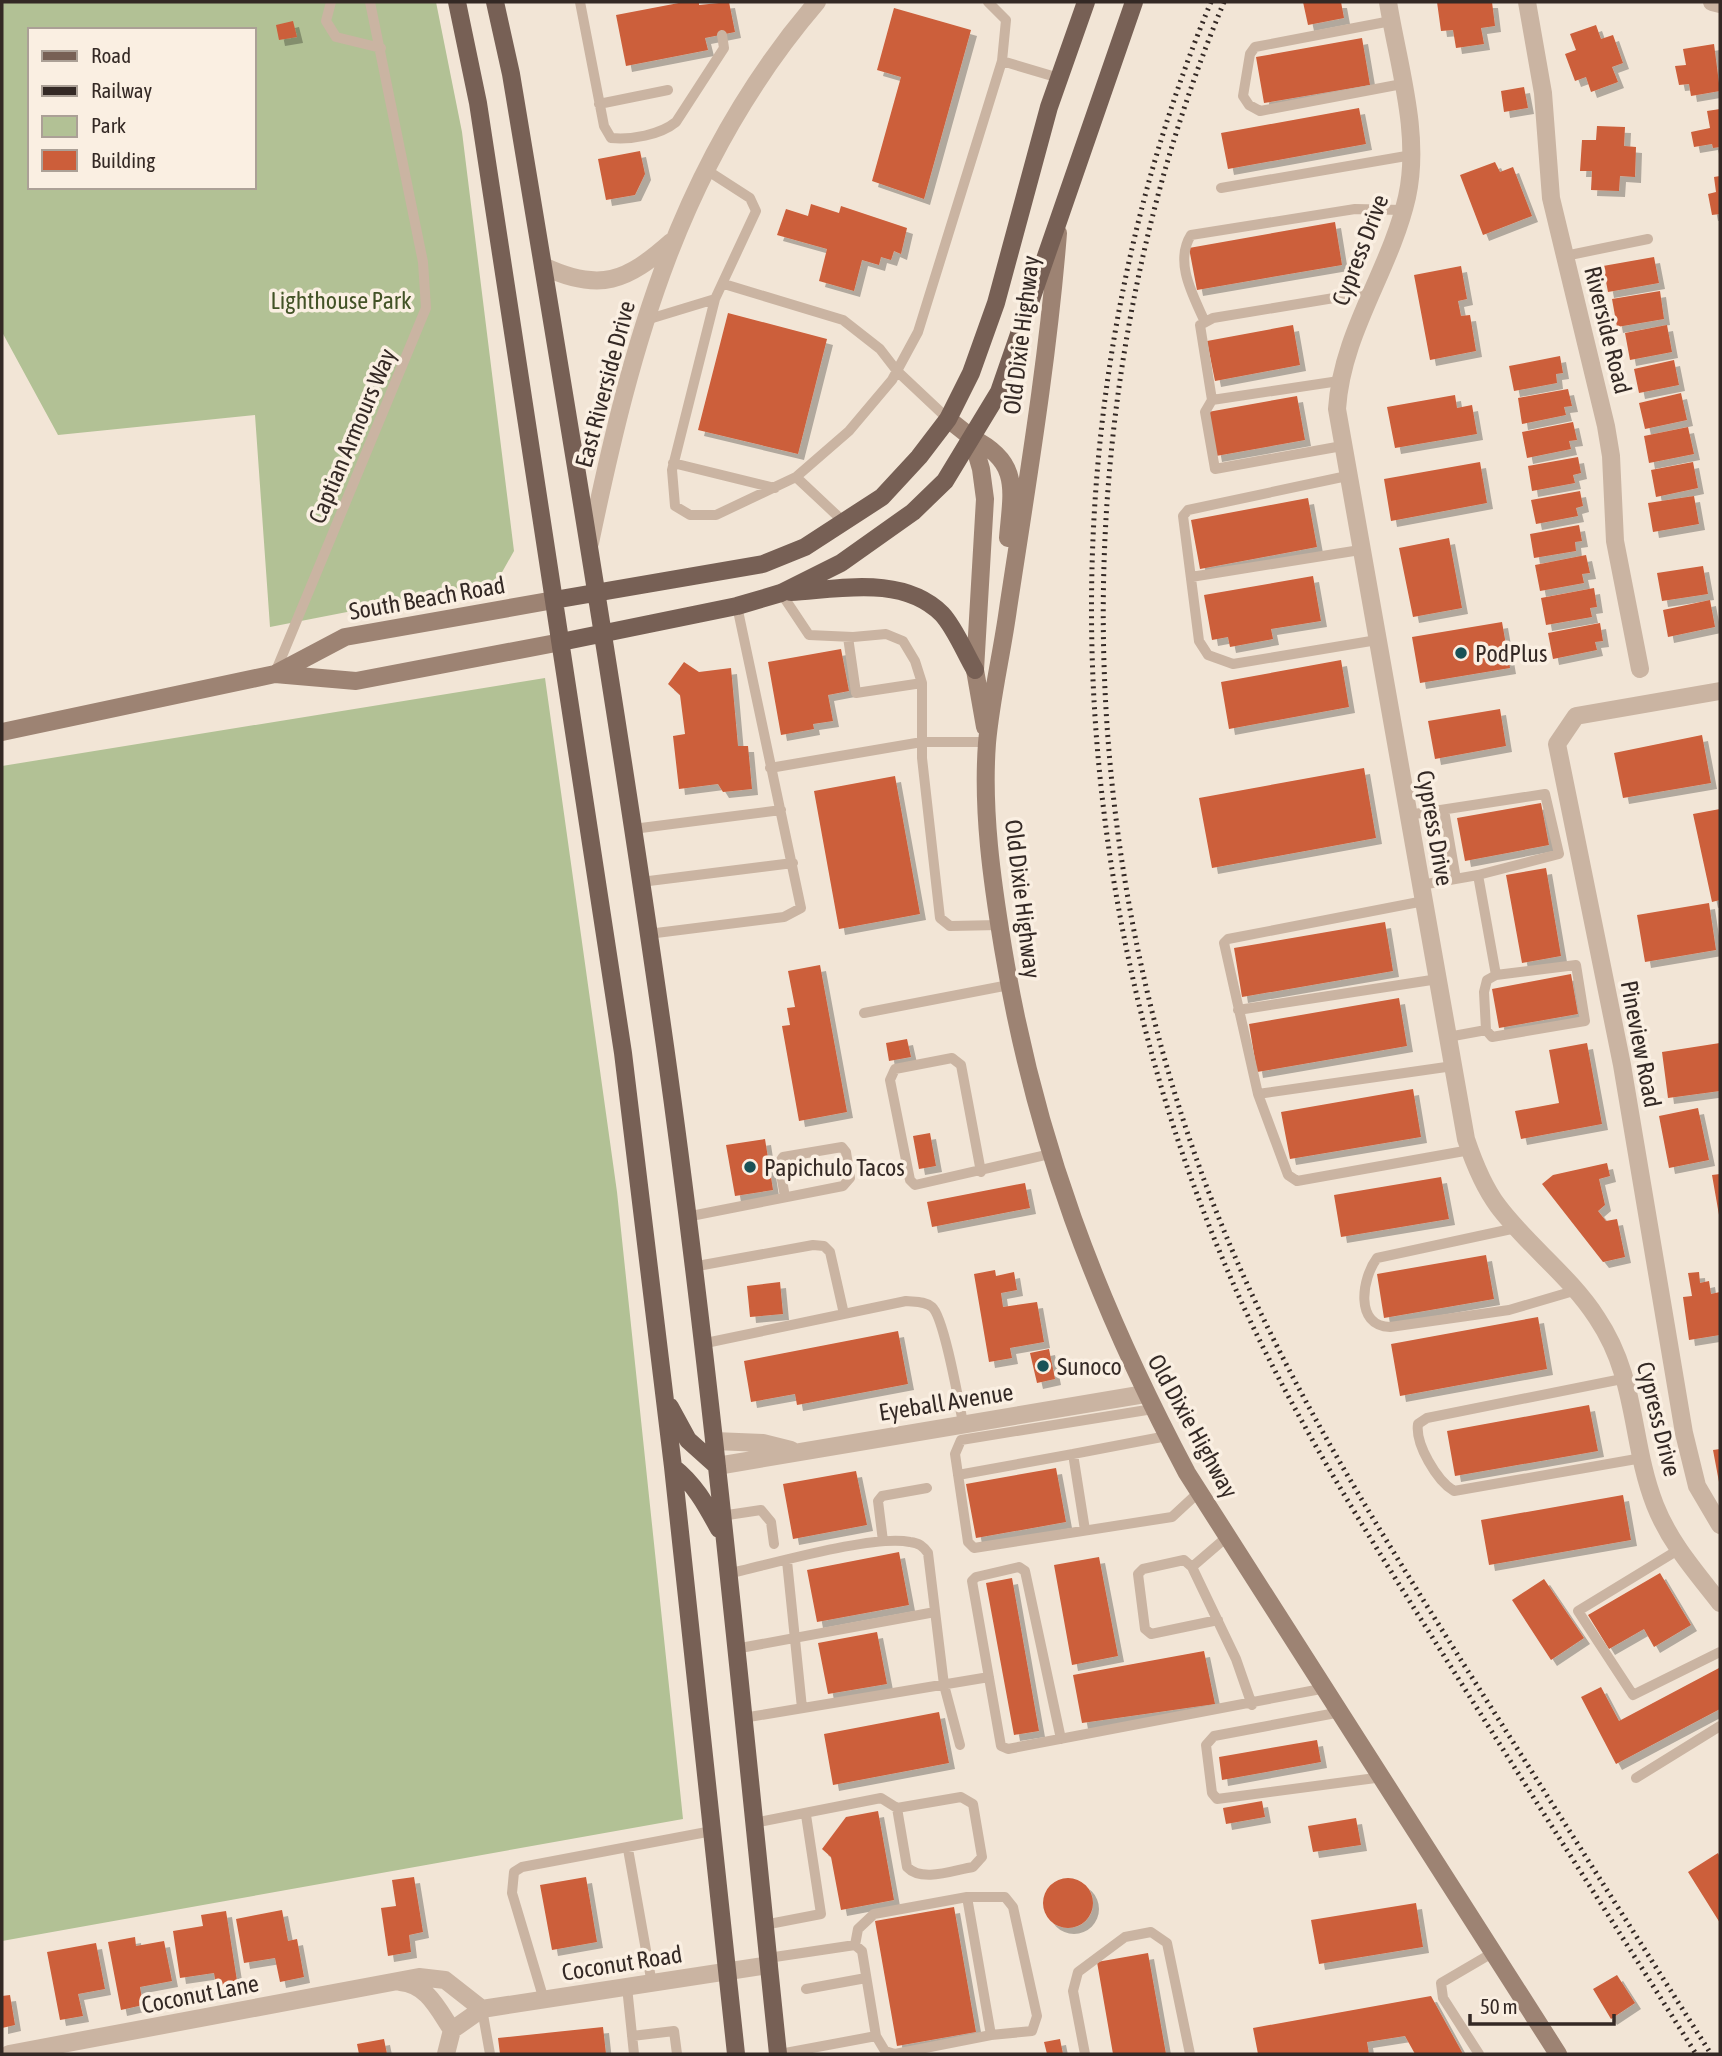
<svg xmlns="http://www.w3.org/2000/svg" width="1722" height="2056" font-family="'Asap Condensed',sans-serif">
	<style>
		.green { fill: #b2c195; fill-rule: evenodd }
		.building { fill: #cc5e3a; filter: url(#shadow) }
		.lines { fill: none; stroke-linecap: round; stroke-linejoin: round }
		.lane { stroke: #cab4a2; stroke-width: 10 }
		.street { stroke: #cab4a2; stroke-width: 18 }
		.secondary { stroke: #9d8373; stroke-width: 18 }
		.primary { stroke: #776055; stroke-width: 18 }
		.rail { stroke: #342925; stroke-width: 5; stroke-dasharray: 2 5; stroke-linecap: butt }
		.poi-dot { fill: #195257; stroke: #faefe2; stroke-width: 2.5 }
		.labels { text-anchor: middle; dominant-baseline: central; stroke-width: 7; stroke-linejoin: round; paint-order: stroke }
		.street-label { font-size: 24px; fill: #342925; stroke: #faefe2 }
		.park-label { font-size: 24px; fill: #435327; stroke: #faefe2 }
		.poi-label { font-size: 24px; fill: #342925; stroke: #faefe2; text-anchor: start }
	</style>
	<defs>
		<filter id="shadow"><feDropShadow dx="6" dy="6" stdDeviation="0" flood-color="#0004"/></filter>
	</defs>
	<rect width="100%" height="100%" fill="#f2e5d6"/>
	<path class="green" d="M2 2H436L462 132 514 551 496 583 270 627 255 415 58 435 2 332ZM30 30H254V187H30Z
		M545 678 617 1192 683 1819 2 1941V766Z"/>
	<path class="building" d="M684 2H699V5L729 2 735 32 705 38 708 50 626 66 616 15Z
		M1303 2H1341L1344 18 1308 25Z
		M1437 2H1492L1495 26 1481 28 1484 44 1456 48 1453 30 1441 31Z
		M894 8 971 30 924 199 872 181 901 77 877 70Z
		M293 21 297 37 279 40 276 25Z
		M1596 25 1601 39 1613 35 1623 63 1612 67 1618 82 1591 92 1586 77 1575 81 1565 54 1576 50 1570 34Z
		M1362 38 1370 85 1264 103 1256 57Z
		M1714 44 1720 91 1691 96 1689 84 1679 85 1675 66 1686 65 1683 49Z
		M1524 87 1528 108 1504 112 1501 91Z
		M1359 108 1366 144 1228 169 1221 133Z
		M1720 109V147L1713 148 1712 144 1694 147 1691 132 1710 128 1707 111Z
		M1597 126 1625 127 1624 146 1636 147 1635 177 1620 176 1619 191 1591 190 1592 171H1580L1582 140H1596Z
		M640 151 645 174 635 195 606 200 598 159Z
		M1495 162 1500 172 1513 167 1532 216 1483 235 1460 175Z
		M1720 176V214L1712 215 1708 194 1716 192 1714 177Z
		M811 204 839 213 841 206 907 228 901 254 894 251 891 260 881 257 879 265 862 260 854 291 819 281 827 249 777 235 786 209 808 216Z
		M1335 222 1342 265 1197 290 1189 248Z
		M1654 257 1659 283 1608 292 1603 266Z
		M1461 266 1467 299 1458 301 1461 316 1470 315 1476 351 1430 360 1414 275Z
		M1660 291 1664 319 1617 327 1612 299Z
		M728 313 827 339 798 454 698 430Z
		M1293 325 1300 365 1215 381 1207 341Z
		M1667 325 1672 352 1630 360 1625 333Z
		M1560 356 1563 373 1556 374 1557 383 1514 391 1509 366Z
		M1674 360 1679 385 1639 393 1634 369Z
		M1568 389 1572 406 1564 407 1566 415 1522 424 1518 398Z
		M1681 393 1687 420 1645 429 1639 403Z
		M1455 395 1457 408 1472 405 1477 434 1395 448 1387 407Z
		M1297 396 1305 440 1216 456 1208 412Z
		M1573 422 1577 440 1569 441 1571 449 1527 458 1522 432Z
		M1688 427 1694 454 1649 463 1644 436Z
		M1578 457 1581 473 1573 475 1575 483 1532 491 1528 466Z
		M1480 462 1487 503 1391 521 1384 479Z
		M1693 462 1698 488 1656 497 1651 470Z
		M1580 491 1583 506 1576 508 1578 516 1536 524 1531 500Z
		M1694 496 1699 524 1653 532 1648 503Z
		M1308 498 1317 547 1200 569 1191 520Z
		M1579 525 1582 541 1575 542 1576 551 1534 558 1530 534Z
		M1449 538 1462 608 1413 617 1399 548Z
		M1586 555 1590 573 1582 574 1584 583 1540 591 1535 565Z
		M1703 566 1708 594 1662 601 1657 573Z
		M1313 576 1321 621 1271 629 1273 639 1230 647 1228 637 1212 640 1204 595Z
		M1594 588 1597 607 1590 608 1592 617 1546 625 1541 598Z
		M1710 600 1715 627 1668 637 1663 610Z
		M1502 622 1510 668 1420 683 1412 637Z
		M1600 623 1603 641 1595 642 1597 650 1553 659 1548 633Z
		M841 649 849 691 828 695 833 721 813 724 814 729 781 735 768 662Z
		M1341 660 1349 707 1229 729 1221 682Z
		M684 662 699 672 731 668 738 746H748L752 789 723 792 718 784 679 789 673 736 685 734 680 695 668 684Z
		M1500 709 1506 746 1435 759 1428 721Z
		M1702 735 1711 783 1623 798 1614 753Z
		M1364 768 1376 838 1212 868 1199 798Z
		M895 776 920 914 839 929 814 791Z
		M1541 803 1549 845 1465 861 1457 818Z
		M1720 809V900L1712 902 1693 814Z
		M1546 868 1561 956 1522 963 1506 875Z
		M1709 903 1716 950 1645 962 1637 915Z
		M1385 922 1393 971 1242 997 1234 948Z
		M820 965 847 1112 799 1121 782 1026 790 1025 787 1008 795 1007 788 971Z
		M1571 974 1578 1014 1499 1028 1492 989Z
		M1399 998 1407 1046 1257 1072 1249 1024Z
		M907 1039 911 1057 889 1061 886 1043Z
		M1587 1043 1602 1124 1521 1139 1515 1111 1559 1103 1549 1050Z
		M1720 1043V1091L1668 1098 1662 1052Z
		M1413 1089 1421 1137 1290 1159 1281 1112Z
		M1698 1108 1709 1160 1669 1168 1659 1116Z
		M930 1133 936 1166 919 1169 913 1136Z
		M765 1139 773 1190 735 1196 726 1145Z
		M1607 1163 1610 1176 1599 1179 1605 1205 1598 1211 1606 1221 1617 1219 1625 1257 1603 1262 1542 1184 1553 1175Z
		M1720 1174V1215H1719L1712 1175Z
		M1441 1177 1449 1219 1341 1237 1334 1195Z
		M1025 1183 1030 1208 932 1227 927 1202Z
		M1486 1255 1494 1299 1384 1318 1377 1274Z
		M995 1270 996 1276 1014 1272 1017 1290 1001 1293 1003 1307 1037 1302 1044 1342 1010 1348 1012 1358 989 1362 974 1274Z
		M1699 1272 1700 1283 1709 1281 1711 1294 1720 1292V1335L1689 1340 1683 1297 1692 1296 1688 1273Z
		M780 1282 783 1314 750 1317 747 1286Z
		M1538 1317 1547 1369 1400 1396 1391 1344Z
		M898 1331 908 1384 797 1405 795 1394 751 1402 744 1361Z
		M1049 1349 1055 1379 1037 1383 1030 1353Z
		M1589 1405 1598 1451 1455 1476 1447 1431Z
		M1720 1449V1482H1719L1713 1450Z
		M1056 1468 1066 1522 976 1538 966 1484Z
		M856 1471 867 1525 793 1539 783 1484Z
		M1623 1495 1631 1540 1489 1565 1481 1520Z
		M899 1552 909 1605 817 1622 807 1570Z
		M1099 1557 1118 1656 1072 1665 1054 1565Z
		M1660 1573 1691 1625 1654 1647 1644 1629 1609 1649 1588 1615Z
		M1012 1578 1039 1731 1014 1735 986 1583Z
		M1544 1579 1584 1638 1551 1660 1512 1600Z
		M877 1632 887 1684 828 1694 818 1643Z
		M1204 1651 1215 1704 1082 1723 1073 1675Z
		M1719 1668 1720 1709 1616 1764 1581 1697 1601 1687 1619 1721Z
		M939 1712 949 1763 833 1785 824 1734Z
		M1317 1740 1321 1762 1222 1780 1219 1757Z
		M1262 1801 1265 1817 1226 1824 1223 1808Z
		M878 1811 894 1900 841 1910 831 1857 822 1849 846 1817Z
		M1356 1818 1361 1845 1313 1852 1308 1826Z
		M1718 1853 1720 1857V1923L1688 1872Z
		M414 1877 423 1932 409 1935 411 1952 388 1956 381 1908 396 1906 392 1880Z
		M586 1877 597 1942 552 1950 540 1885Z
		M1043 1903a25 25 0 1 1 50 0a25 25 0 1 1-50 0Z
		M1416 1903 1423 1947 1319 1964 1311 1920Z
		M954 1907 976 2032 897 2046 875 1921Z
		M282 1910 288 1941 297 1939 304 1977 280 1982 275 1958 244 1963 236 1919Z
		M226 1911 238 1987 217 1990 214 1973 180 1978 173 1931 203 1926 201 1915Z
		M135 1937 136 1946 164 1941 172 1981 140 1987 143 2005 121 2010 108 1942Z
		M96 1943 105 1989 78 1994 83 2016 60 2020 47 1952Z
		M1148 1953 1166 2054H1113L1097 1962Z
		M1617 1975 1635 2003 1611 2019 1593 1989Z
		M10 1995 15 2025 2 2028V1996Z
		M1431 1996 1463 2054H1415L1405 2036 1367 2042 1369 2054H1258L1253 2028Z
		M603 2027 606 2054H500L498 2038Z
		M384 2039 387 2054H359L357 2044Z
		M1060 2039 1063 2054H1047L1044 2042Z"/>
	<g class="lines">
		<path class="lane" d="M331 2 326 21 336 37 381 48
			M580 2 604 126 611 138C631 140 660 135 676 122L724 48 722 35
			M1391 21 1255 47 1250 54 1243 96 1249 105 1260 111 1402 84
			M1002 61 1059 78
			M599 104 668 90
			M705 169 750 198 756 211 715 299 672 470 675 506 690 515H716L796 477 849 431 892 380 918 332 1002 61 1006 20 988 2
			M1221 188 1412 155
			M1565 256 1648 239
			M724 284 843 320 880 349 897 371 948 419
			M646 320 715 299
			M1204 320C1193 295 1174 262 1191 235L1355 209 1403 210
			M1212 400 1339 381
			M1342 446 1215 469 1205 412 1212 400 1200 325 1213 318 1370 292
			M673 463 775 488
			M1347 476 1188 510 1183 516 1199 641 1208 655 1233 664 1377 640
			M796 477 844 522
			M1191 577 1360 550
			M781 593 809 635 853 637 886 634 903 641 915 661 922 683V758L940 918 950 926 999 925
			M848 637 856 693 922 683
			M275 673 426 308 423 262 370 2
			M770 768 922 742H987
			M1444 810 1456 879
			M1408 815 1545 794 1559 854 1478 875
			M633 829 781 810
			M641 882 793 863
			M1421 885 1478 875 1496 975 1576 965 1585 1021 1492 1037 1486 1030 1448 1037
			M1424 901 1228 939 1224 943 1258 1094 1288 1175 1297 1181 1470 1150
			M648 934 784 917 801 908 737 606
			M1238 1010 1438 979
			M864 1013 1009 985
			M1486 1030 1484 992 1487 980 1496 975
			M1258 1094 1453 1066
			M981 1172 961 1065 952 1058 895 1069 890 1080 910 1180 915 1185 1050 1154
			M686 1217 843 1186 850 1178 846 1152 842 1147 783 1157 779 1163 785 1197
			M1516 1228 1377 1258C1362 1278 1354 1326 1390 1327L1509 1310 1577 1290
			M692 1267 813 1245 824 1246 830 1252 844 1314
			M701 1344 906 1301C916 1302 925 1301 932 1307 944 1317 959 1403 963 1423
			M1627 1378 1427 1418 1418 1424C1415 1444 1437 1481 1454 1491L1642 1458
			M1153 1409 961 1440 955 1454 968 1542 974 1548 1172 1517 1199 1492
			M958 1475 1073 1454
			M721 1516 761 1510 771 1522 774 1544
			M1085 1530 1073 1454 1167 1436
			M883 1541 878 1501 882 1496 927 1488
			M1678 1550 1578 1611 1633 1695 1720 1652
			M787 1561 802 1708
			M1192 1567 1228 1536
			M727 1574C769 1565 873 1534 910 1542 919 1543 923 1546 928 1553L944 1685 960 1745
			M1218 1620 1151 1634 1145 1629 1138 1574 1143 1569 1184 1560 1192 1567 1236 1659 1252 1705
			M735 1649 935 1612
			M1341 1712 1214 1736 1206 1745 1212 1793 1217 1799 1383 1777
			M743 1718 989 1677
			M1061 1739 1025 1571 1019 1567 976 1577 972 1581 1001 1746 1008 1749 1326 1688
			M1636 1778 1720 1726
			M754 1823 881 1798 897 1808 907 1867C922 1883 954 1870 973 1867L982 1857 973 1804 961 1797 897 1808
			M628 1849 652 1984
			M764 1925 821 1914 806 1815
			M855 1945 858 1929 874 1914 967 1897 991 2035 1032 2031 1037 2016 1013 1907 1005 1897H967
			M768 1958 855 1945 862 1951 876 2036 780 2054
			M627 1987 634 2054
			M806 1989 866 1978
			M544 2000 512 1893 514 1872 522 1867 712 1831
			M482 2009 490 2054
			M632 2036 674 2031 677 2054
			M876 2036 885 2051 895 2054 991 2035
			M1085 2054 1073 1991 1078 1972 1125 1937 1151 1932 1167 1943 1190 2054
			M1479 2054 1443 1998 1441 1983 1494 1952"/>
		<path class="street" d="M1388 2C1398 64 1421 134 1407 197 1390 271 1342 332 1337 409L1466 1139C1474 1163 1483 1186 1498 1206 1528 1246 1570 1276 1597 1318 1638 1379 1630 1441 1655 1505 1670 1543 1695 1571 1720 1603
			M1527 2 1543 93 1551 198 1606 426 1611 456 1615 541 1640 669
			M1712 2 1720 4
			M543 266C600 293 627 281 671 242
			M590 543C632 341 680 162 817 2
			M1720 691 1576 716 1557 744 1622 1065 1684 1433 1697 1486 1720 1525
			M714 1441 763 1443 791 1450
			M717 1466 1145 1394
			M400 1982C427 1984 438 2009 452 2030
			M9 2054 419 1977 445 1980 482 2009
			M446 2054 452 2030 482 2009 769 1965"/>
		<path class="secondary" d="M1058 233C1048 359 1027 484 1008 609 1002 653 991 698 987 743 982 811 992 881 1003 948 1035 1141 1096 1301 1187 1473L1558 2054
			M948 419 972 438 981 469 985 499 975 670 985 727
			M972 438C1021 462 1012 490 1008 538
			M275 674 356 681 561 642
			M2 732 275 674 345 637 554 600"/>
		<path class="primary" d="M457 2 478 103 623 1053 673 1467 736 2054
			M495 2 511 74C565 398 619 721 665 1046 712 1381 743 1718 778 2054
			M791 592C840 589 903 575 942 614 955 628 965 653 975 670
			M554 600 763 564 805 547 882 497 919 457 948 419 971 373 996 303 1049 107 1086 2
			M561 642 737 606 781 593 841 563 913 512 945 481 999 392 1134 2
			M670 1407 688 1440 717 1466
			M673 1467C695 1484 706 1505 719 1529"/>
		<path class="rail" d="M1211 2C1038 416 1057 895 1241 1301 1298 1426 1373 1543 1446 1659 1529 1791 1613 1922 1696 2054
			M1224 2C1052 413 1065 898 1255 1301 1315 1429 1391 1549 1466 1668 1548 1797 1629 1925 1711 2054"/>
	</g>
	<g class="poi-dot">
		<circle cx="1461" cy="653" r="7"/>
		<circle cx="750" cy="1167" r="7"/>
		<circle cx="1043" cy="1366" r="7"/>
	</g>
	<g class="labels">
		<g class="street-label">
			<text transform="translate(1360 250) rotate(-69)">Cypress Drive</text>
			<text transform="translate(1608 330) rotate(76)">Riverside Road</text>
			<text transform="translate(1021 335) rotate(-83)">Old Dixie Highway</text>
			<text transform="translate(605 384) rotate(-75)">East Riverside Drive</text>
			<text transform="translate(352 436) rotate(-67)">Captian Armours Way</text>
			<text transform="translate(427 598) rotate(-10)">South Beach Road</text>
			<text transform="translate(1435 828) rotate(80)">Cypress Drive</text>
			<text transform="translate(1023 899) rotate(83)">Old Dixie Highway</text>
			<text transform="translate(1641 1044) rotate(79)">Pineview Road</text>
			<text transform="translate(946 1402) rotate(-9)">Eyeball Avenue</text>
			<text transform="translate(1659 1419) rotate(76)">Cypress Drive</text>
			<text transform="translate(1193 1426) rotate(61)">Old Dixie Highway</text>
			<text transform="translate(622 1963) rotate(-9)">Coconut Road</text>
			<text transform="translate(200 1994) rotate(-11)">Coconut Lane</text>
		</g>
		<g class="park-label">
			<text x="341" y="300">Lighthouse Park</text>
		</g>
		<g class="poi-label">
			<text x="1475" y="653">PodPlus</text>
			<text x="764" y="1167">Papichulo Tacos</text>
			<text x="1057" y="1366">Sunoco</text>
		</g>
	</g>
	<rect width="1722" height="2056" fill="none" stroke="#342925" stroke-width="7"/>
	<rect x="28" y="28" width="228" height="161" fill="#faefe2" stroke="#aba096" stroke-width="2"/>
	<rect x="42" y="51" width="35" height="10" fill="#776055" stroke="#aba096" stroke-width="2"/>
	<text x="91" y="63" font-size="21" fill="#342925">Road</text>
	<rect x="42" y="86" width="35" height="10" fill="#342925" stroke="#aba096" stroke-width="2"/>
	<text x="91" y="98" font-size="21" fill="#342925">Railway</text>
	<rect x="42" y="116" width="35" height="21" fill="#b2c195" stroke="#aba096" stroke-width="2"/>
	<text x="91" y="133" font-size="21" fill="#342925">Park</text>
	<rect x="42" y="150" width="35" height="21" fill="#cc5e3a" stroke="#aba096" stroke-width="2"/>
	<text x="91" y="168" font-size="21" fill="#342925">Building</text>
	<path d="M1470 2014v10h144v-10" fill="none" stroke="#342925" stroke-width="3.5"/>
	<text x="1480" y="2014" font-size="21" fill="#342925" stroke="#faefe2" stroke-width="5" paint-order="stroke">50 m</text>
</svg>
